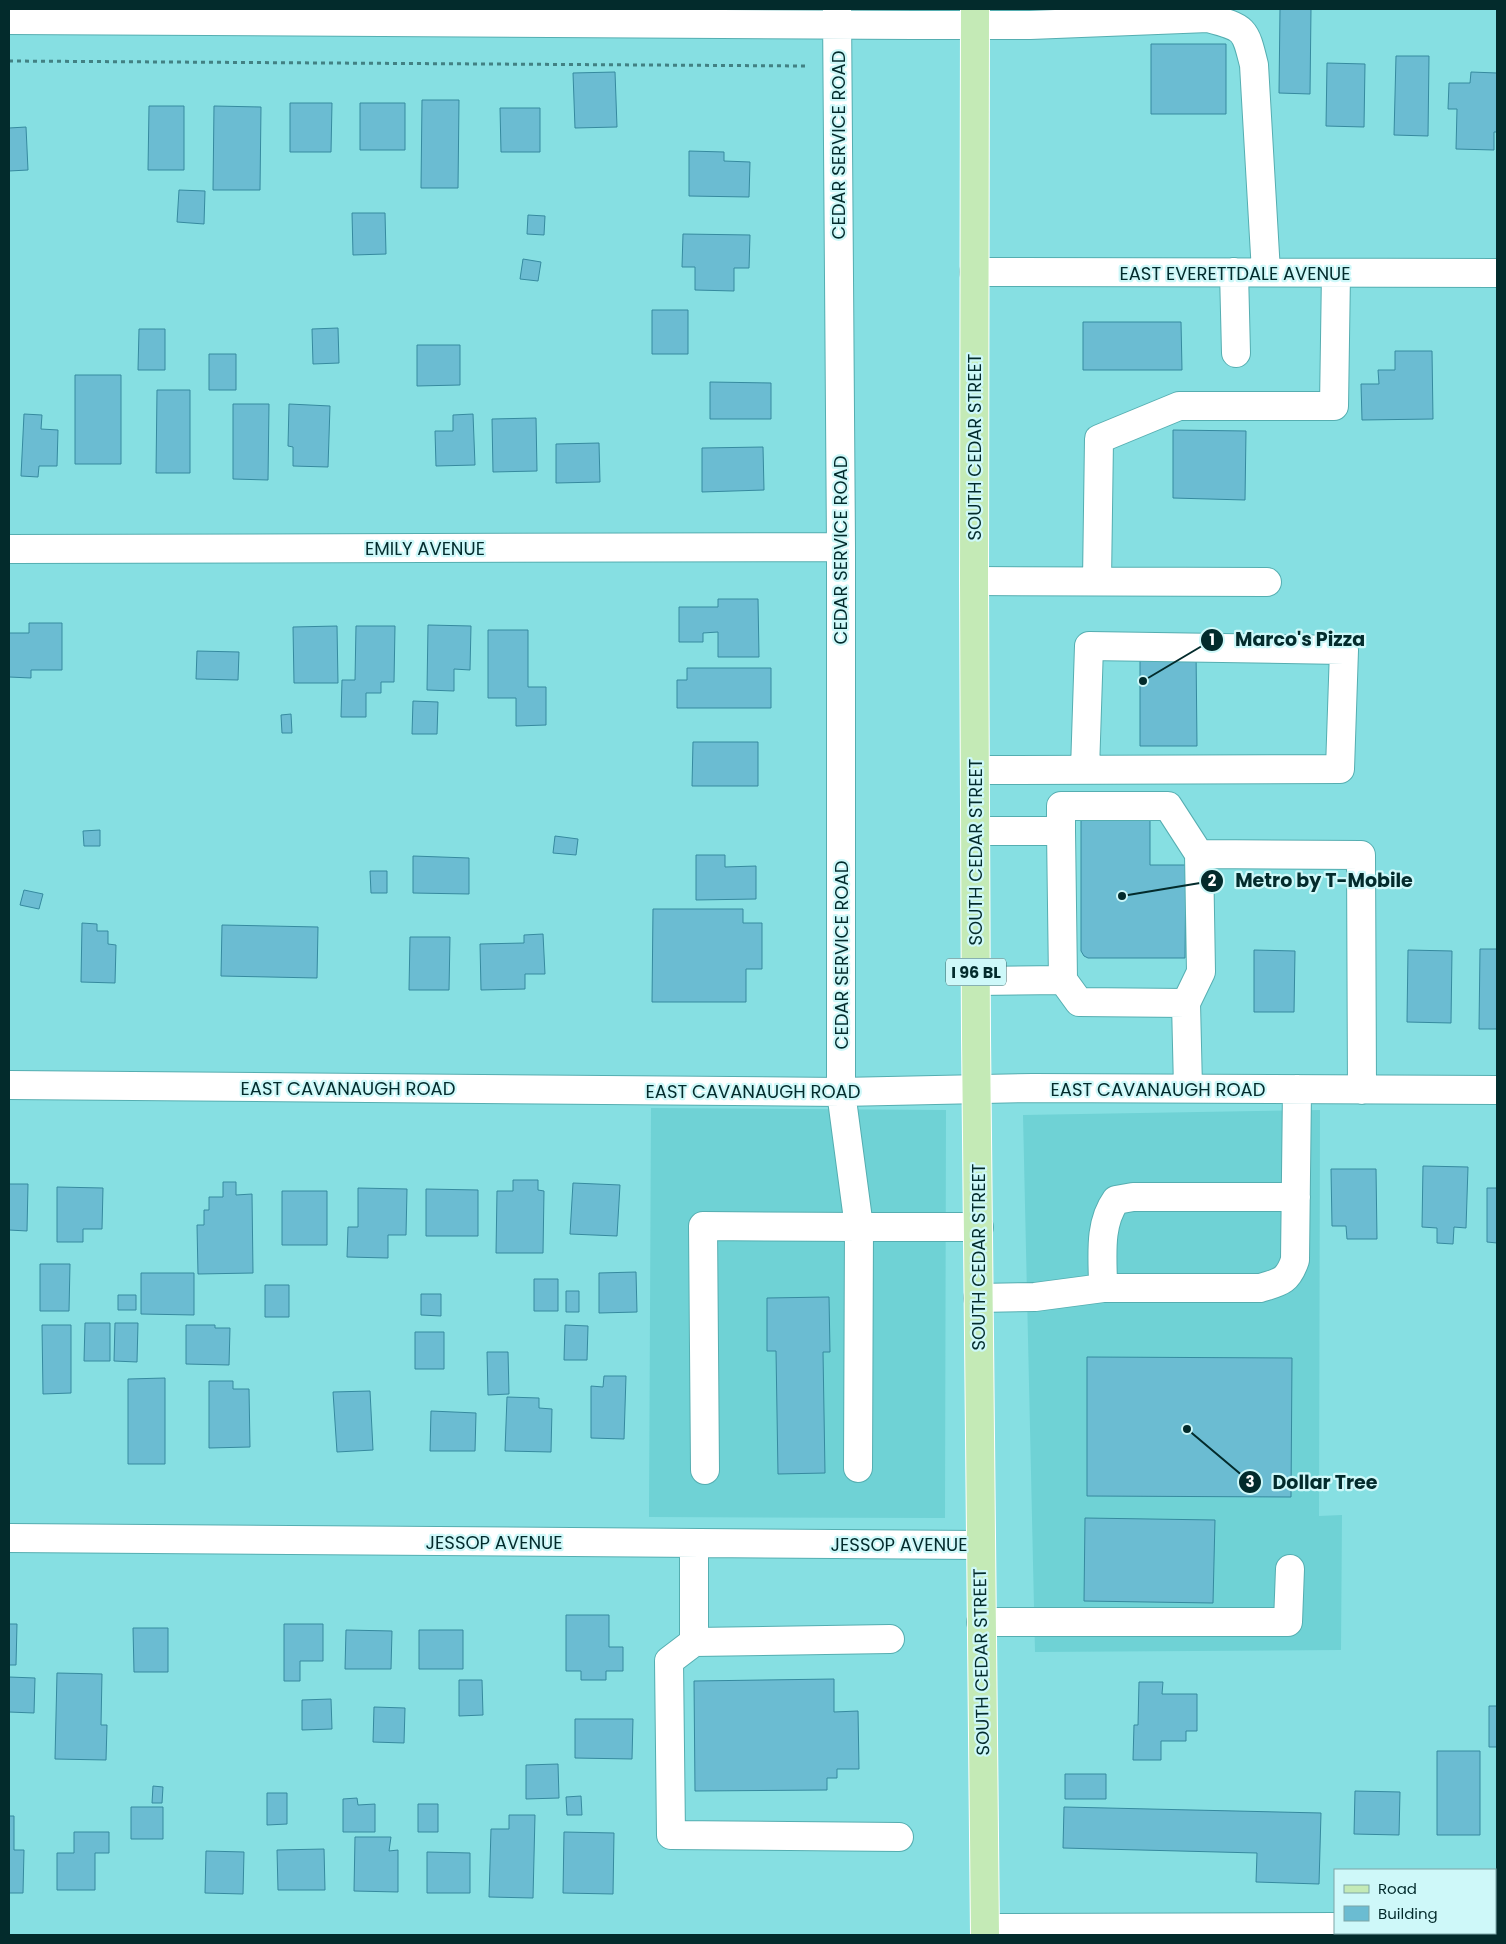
<svg xmlns="http://www.w3.org/2000/svg" width="1506" height="1944" font-family="Poppins,sans-serif">
	<style>
		.built { fill: #6fd2d5 }
		.building { fill: #6bbcd2; stroke: #368a9f }
		.lines { fill: none; stroke-linecap: round; stroke-linejoin: round }
		.minor-casing { stroke: #55aeb1; stroke-width: 30 }
		.major-casing { stroke: #fff; stroke-width: 30 }
		.path { stroke: #428183; stroke-width: 3; stroke-dasharray: 4 4; stroke-linecap: butt }
		.minor { stroke: #fff; stroke-width: 28 }
		.major { stroke: #c4eab6; stroke-width: 28 }
		.labels { text-anchor: middle; dominant-baseline: central; stroke-width: 4.5; stroke-linejoin: round; paint-order: stroke }
		.shield { fill: #cef8f9; stroke: #40686a; stroke-width: 1 }
		.shield-label { font-size: 16px; font-weight: bold; fill: #032b2c }
		.street-label { font-size: 18px; fill: #032b2c; stroke: #cef8f9 }
		.leader { fill: none; stroke: #032b2c; stroke-width: 2 }
		.callout-dot { fill: #032b2c; stroke: #cef8f9; stroke-width: 2 }
		.mark-label { font-size: 15px; text-anchor: middle; font-weight: bold; fill: #fff }
		.callout-label { font-size: 19px; text-anchor: middle; font-weight: bold; fill: #032b2c; stroke: #cef8f9; stroke-width: 4.5; stroke-linejoin: round; paint-order: stroke }
	</style>
	<rect width="100%" height="100%" fill="#86dfe2"/>
	<path class="built" d="M651 1108 946 1110 945 1518 649 1517Z
		M1320 1110 1319 1516 1342 1515 1341 1650 1035 1652 1023 1115Z"/>
	<path class="building" d="M1280 9H1311L1310 94 1279 93Z
		M1151 44H1226V114H1151Z
		M1396 56H1429L1428 136 1394 135Z
		M1327 63 1365 64 1364 127 1326 126Z
		M615 72 617 127 575 128 573 73Z
		M1471 72 1497 73V132H1494V150L1456 149 1457 109H1448L1449 83H1470Z
		M422 100H459L458 188H421Z
		M290 103H332L331 152H290Z
		M360 103H405V150H360Z
		M149 106H184V170H148Z
		M214 106 261 107 260 190H213Z
		M500 108H540V152H501Z
		M26 127 28 170 9 171V128Z
		M689 151 724 152V161L750 162 749 197 689 196Z
		M179 190 205 191 204 224 177 222Z
		M352 213H385L386 254 353 255Z
		M528 215 545 216 544 235 527 234Z
		M683 234 750 235 749 268H734V291L695 290V267H682Z
		M523 259 541 262 538 281 520 279Z
		M652 310H688V354H652Z
		M1083 322H1181L1182 370H1083Z
		M338 328 339 363 313 364 312 329Z
		M139 329H165V370H138Z
		M417 345H460V385L417 386Z
		M1395 351H1432L1433 419 1362 420 1361 384H1379L1378 370H1395Z
		M209 354H236V390H209Z
		M75 375H121V464H75Z
		M710 382 771 383V419H710Z
		M157 390H190V473H156Z
		M233 404H269L268 480 233 479Z
		M289 404 330 406 328 467 293 466V447L288 446Z
		M24 414 42 415 41 429 58 430 57 466H39L38 477 21 476Z
		M473 414 475 465 436 466 435 431H453V415Z
		M536 418 537 471 493 472 492 419Z
		M1173 430 1246 431 1245 500 1173 498Z
		M599 443 600 482 556 483V444Z
		M763 447 764 490 702 492V448Z
		M718 599H758L759 657H718V632L703 633V642H679V607H718Z
		M29 623H62V670H31V678L9 677V633H29Z
		M428 625 471 626 470 670 454 669V691L427 690Z
		M337 626 338 683H294L293 627Z
		M356 626H395L394 682H381V693H366V717H341L342 680H355Z
		M488 630H528V687H546V725L516 726V698H488Z
		M1140 649H1196L1197 746H1140Z
		M197 651 239 652 238 680 196 679Z
		M687 668H771V708H677V680H687Z
		M413 701 438 702 437 734H412Z
		M291 714 292 733H282L281 715Z
		M693 742H758V786H692Z
		M1081 814H1150V865H1186L1185 958H1088L1084 956 1081 951Z
		M100 830V846H84L83 831Z
		M555 836 578 839 576 855 553 853Z
		M696 855H725V867L756 866V899L696 900Z
		M413 856 469 858V894L413 893Z
		M370 871H387V893H371Z
		M24 890 43 894 39 909 20 905Z
		M653 909H743V923H762V969H746V1002H652Z
		M82 923 97 924V931H108V944L116 945 115 983 81 982Z
		M222 925 318 927 317 978 221 976Z
		M543 934 545 974H525V989L481 990 480 944 524 943V935Z
		M410 937H450L449 990H409Z
		M1480 949H1497V1029H1479Z
		M1254 950 1295 951 1294 1012H1254Z
		M1408 950 1452 951 1451 1023 1407 1022Z
		M1423 1166 1468 1167 1466 1228 1454 1227 1453 1244 1437 1243V1228L1422 1227Z
		M1331 1169H1376L1377 1239H1347L1346 1226H1332Z
		M513 1180H538V1190L544 1191 543 1253H496L497 1191H513Z
		M223 1182H236V1195L252 1194 253 1273 198 1274 197 1225H204V1210H209V1197H223Z
		M573 1183 620 1185 617 1236 570 1234Z
		M9 1184H28L27 1231 9 1230Z
		M57 1187 103 1188 102 1229H83V1242H57Z
		M358 1188 407 1189 406 1235H388V1258L347 1257 348 1227H358Z
		M1487 1188H1497V1243L1487 1242Z
		M426 1189 478 1190V1236H426Z
		M282 1191H327V1245H282Z
		M40 1264H70L69 1311H40Z
		M636 1272 637 1312 599 1313V1273Z
		M141 1273H194V1315L141 1314Z
		M534 1279H558V1311H534Z
		M265 1285H289V1317H265Z
		M566 1291H579V1312H566Z
		M421 1294H441V1316L421 1315Z
		M118 1295H136V1310H118Z
		M829 1297 830 1352H823L825 1473 778 1474 776 1351H767V1298Z
		M85 1323H110V1361H84Z
		M115 1323H138L137 1362 114 1361Z
		M42 1325H71V1393L43 1394Z
		M186 1325H215V1328H230L229 1365 186 1364Z
		M565 1325 588 1326 587 1360H564Z
		M415 1332H444V1369H415Z
		M487 1352H508L509 1394 488 1395Z
		M1087 1357 1292 1358 1291 1497 1087 1496Z
		M604 1376H626L624 1439 591 1438V1386L603 1387Z
		M165 1378V1464H128V1379Z
		M209 1381H233V1389H249L250 1447 209 1448Z
		M370 1391 373 1450 337 1452 333 1392Z
		M507 1397 539 1398V1408L552 1409 551 1452 505 1451Z
		M431 1411 476 1413 475 1451H430Z
		M1085 1518 1215 1520 1213 1603 1084 1601Z
		M566 1615H609V1647H623V1671H606V1680H581V1671H566Z
		M9 1624H17L16 1665H9Z
		M284 1624H323V1661H300V1681H284Z
		M133 1628H168V1672H134Z
		M346 1630 392 1631 391 1669H345Z
		M419 1630H463V1669H419Z
		M57 1673 102 1674 101 1725H107L106 1760 55 1759Z
		M9 1677 35 1678 34 1713 9 1712Z
		M834 1679V1712L858 1711 859 1769H837V1778H827V1790L695 1791 694 1681Z
		M459 1680H482L483 1715 459 1716Z
		M1139 1682H1163L1162 1694H1197V1731H1186V1741H1161V1760H1133L1134 1725H1138Z
		M331 1699 332 1729 302 1730V1700Z
		M1489 1706H1497V1747H1489Z
		M374 1707 405 1708 404 1743 373 1742Z
		M575 1719H633L632 1759 575 1758Z
		M1437 1751H1480V1835H1437Z
		M558 1764 559 1798 526 1799V1765Z
		M1065 1774H1106V1799H1065Z
		M153 1786 163 1787 162 1803H152Z
		M1355 1791 1400 1792 1399 1835 1354 1834Z
		M267 1793H287V1824L267 1825Z
		M581 1796 582 1815H567L566 1797Z
		M357 1798 358 1805 375 1804V1832H343V1799Z
		M418 1804H438V1832H418Z
		M131 1807H163V1839H131Z
		M1064 1807 1321 1813 1319 1884 1256 1882 1257 1853 1063 1848Z
		M509 1815H535L533 1898 489 1897 491 1829H509Z
		M9 1816H14V1850H24L23 1893H9Z
		M74 1832H109V1853H95V1890H57V1853H74Z
		M564 1832 614 1833 613 1894 563 1893Z
		M355 1837H391L389 1851 398 1850V1892L354 1891Z
		M324 1849 325 1890H278L277 1850Z
		M206 1851 244 1852 243 1894 205 1893Z
		M427 1852 470 1853V1893H427Z"/>
	<g class="lines">
		<defs>
			<path id="minor" d="M837 9 841 547V1092L859 1227H979
				M9 20 914 25H1030L1208 18C1245 28 1245 28 1254 65L1266 272
				M974 272 1497 273
				M1234 272 1236 353
				M9 549 841 547
				M974 581 1267 582
				M1097 581 1099 439 1179 406H1334L1336 273
				M975 770 1340 769 1344 650 1089 646 1085 770
				M975 831H1061L1063 980 976 981
				M1061 831V806H1168L1199 854
				M1063 980 1079 1002 1186 1003
				M9 1085 841 1092 1033 1088 1497 1090
				M1188 1088 1186 1003 1201 972 1199 854 1361 855 1362 1090
				M1103 1288C1103 1258 1098 1225 1116 1200L1133 1197H1296
				M978 1298 1035 1297 1103 1288H1260C1281 1282 1288 1281 1295 1260L1297 1089
				M705 1470 703 1226 859 1227 858 1468
				M9 1538 980 1545
				M694 1543V1642L669 1661 671 1835 899 1837
				M981 1622H1288L1290 1569
				M694 1642 890 1639
				M1495 1927H1497
				M985 1928 1335 1927"/>
			<path id="major" d="M975 9 974 581 976 1037 985 1935"/>
		</defs>
		<use href="#minor" class="minor-casing"/>
		<use href="#major" class="major-casing"/>
		<path class="path" d="M9 61 806 66"/>
		<use href="#minor" class="minor"/>
		<use href="#major" class="major"/>
	</g>
	<g class="labels">
		<rect class="shield" x="946" y="958.5" width="60" height="27" rx="4"/>
		<g class="shield-label">
			<text x="976" y="972">I 96 BL</text>
		</g>
		<g class="street-label">
			<text transform="translate(838 145) rotate(-90)">CEDAR SERVICE ROAD</text>
			<text x="1235" y="273">EAST EVERETTDALE AVENUE</text>
			<text transform="translate(974 447) rotate(-90)">SOUTH CEDAR STREET</text>
			<text x="425" y="548">EMILY AVENUE</text>
			<text transform="translate(840 550) rotate(-90)">CEDAR SERVICE ROAD</text>
			<text transform="translate(975 852) rotate(-90)">SOUTH CEDAR STREET</text>
			<text transform="translate(841 955) rotate(-90)">CEDAR SERVICE ROAD</text>
			<text x="348" y="1088">EAST CAVANAUGH ROAD</text>
			<text x="1158" y="1089">EAST CAVANAUGH ROAD</text>
			<text x="753" y="1091">EAST CAVANAUGH ROAD</text>
			<text transform="translate(978 1257) rotate(-90)">SOUTH CEDAR STREET</text>
			<text x="494" y="1542">JESSOP AVENUE</text>
			<text x="899" y="1544">JESSOP AVENUE</text>
			<text transform="translate(981 1662) rotate(-91)">SOUTH CEDAR STREET</text>
		</g>
	</g>
	<path class="leader" d="M1143 681L1212 640M1122 896L1212 881M1187 1429L1250 1482"/>
	<g class="callout-dot">
		<circle cx="1143" cy="681" r="5"/>
		<circle cx="1122" cy="896" r="5"/>
		<circle cx="1187" cy="1429" r="5"/>
		<circle cx="1212" cy="640" r="12"/>
		<circle cx="1212" cy="881" r="12"/>
		<circle cx="1250" cy="1482" r="12"/>
	</g>
	<g class="mark-label">
		<text x="1212" y="645">1</text>
		<text x="1212" y="886">2</text>
		<text x="1250" y="1487">3</text>
	</g>
	<g class="callout-label">
		<text x="1300" y="646">Marco's Pizza</text>
		<text x="1324" y="887">Metro by T-Mobile</text>
		<text x="1325" y="1489">Dollar Tree</text>
	</g>
	<rect width="1506" height="1944" fill="none" stroke="#032b2c" stroke-width="20"/>
	<rect x="1334" y="1869" width="162" height="65" fill="#cef8f9" stroke="#7da6a7"/>
	<rect x="1344" y="1885" width="25" height="8" fill="#c4eab6" stroke="#7da6a7"/>
	<text x="1378" y="1894" font-size="15" fill="#032b2c">Road</text>
	<rect x="1344" y="1906" width="25" height="15" fill="#6bbcd2" stroke="#7da6a7"/>
	<text x="1378" y="1919" font-size="15" fill="#032b2c">Building</text>
</svg>
